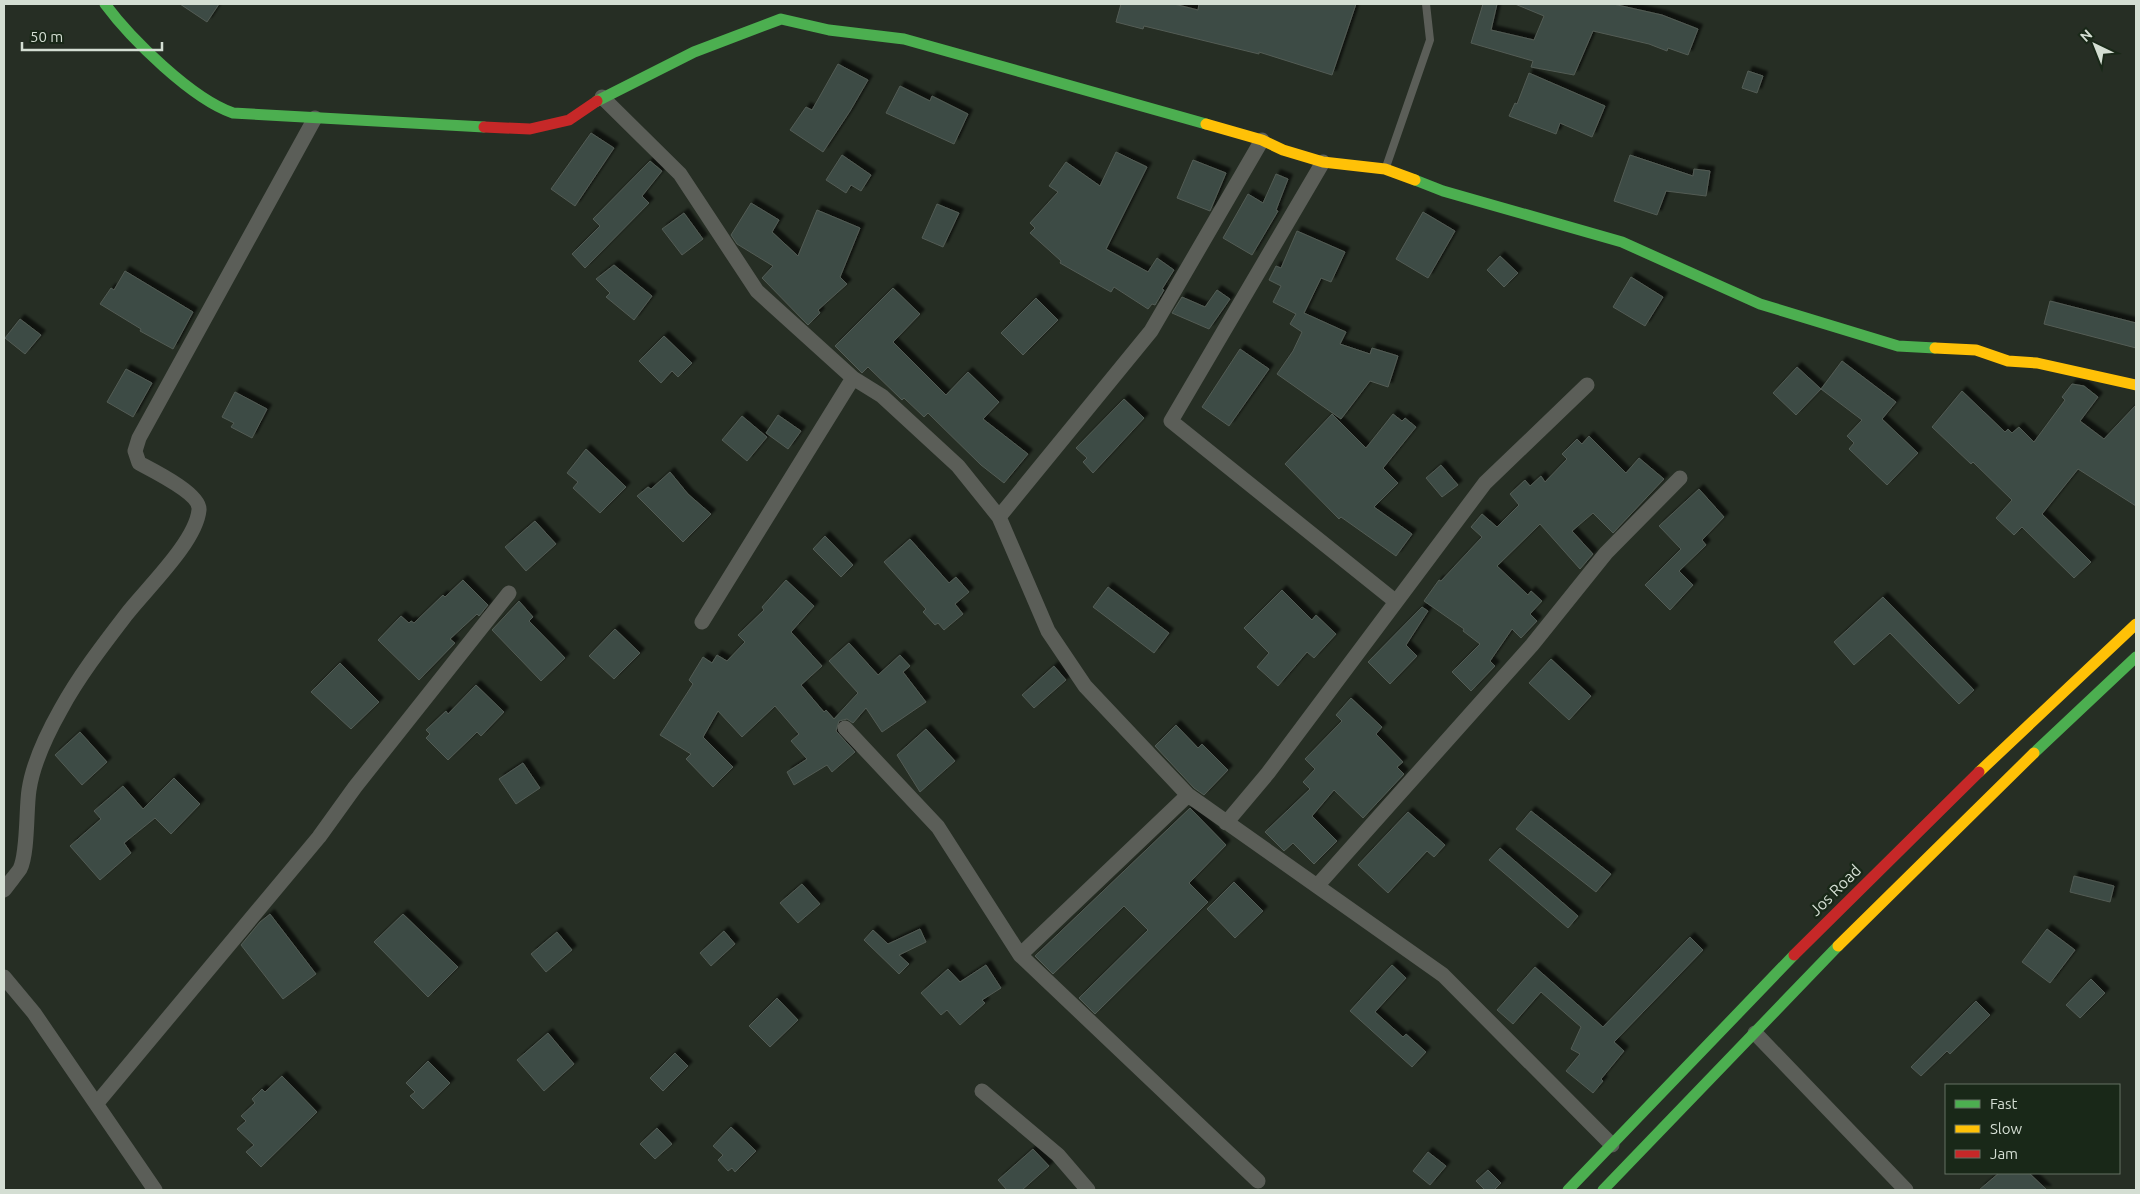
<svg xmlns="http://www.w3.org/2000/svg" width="2140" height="1194" font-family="Ubuntu,sans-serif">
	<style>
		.building { fill: #3d4b44; stroke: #535c55; filter: url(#shadow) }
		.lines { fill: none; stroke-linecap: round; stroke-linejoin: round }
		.lane { stroke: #5b5e58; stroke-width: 8 }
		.street { stroke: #5b5e58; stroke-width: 15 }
		.fast { stroke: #4caf50; stroke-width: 11 }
		.slow { stroke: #ffc107; stroke-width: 11 }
		.jam { stroke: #c62828; stroke-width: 11 }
		.labels { text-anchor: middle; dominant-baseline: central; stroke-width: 5; stroke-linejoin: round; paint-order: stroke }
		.street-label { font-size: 16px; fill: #d4ded3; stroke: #192818 }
	</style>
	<defs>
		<filter id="shadow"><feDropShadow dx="4.5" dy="-4.5" stdDeviation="1" flood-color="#0009"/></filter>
	</defs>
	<rect width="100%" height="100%" fill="#262e24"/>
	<path class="building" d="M180 4H219L207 22Z
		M1121 4H1174L1198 10 1199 4H1356L1332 75 1259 52V54L1144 26 1143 29 1116 22Z
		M1483 4H1497L1491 30 1534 40 1544 16 1515 4H1613L1662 15 1698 29 1688 55 1668 48 1667 51 1649 44 1593 31 1574 75 1531 67 1533 61 1471 43Z
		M838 64 868 80 850 111 823 152 790 130 806 107 812 110Z
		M1748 71 1763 76 1757 93 1742 88Z
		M1529 73 1605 106 1592 137 1560 123 1556 134 1509 116 1515 103 1517 104Z
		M900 86 930 101 932 96 968 114 954 144 886 113Z
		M591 133 614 148 575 206 551 189Z
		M1116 152 1147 167 1106 249 1148 272 1157 258 1174 270 1162 289 1164 290 1155 305 1152 304 1148 309 1114 287 1111 292 1060 263 1061 261 1030 233 1035 228 1030 223 1058 192 1049 186 1066 162 1100 186Z
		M842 155 871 175 861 191 851 185 846 193 826 180Z
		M1630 155 1693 176 1694 169 1710 171 1706 196 1666 191 1657 215 1614 201Z
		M1193 160 1226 173 1210 211 1177 198Z
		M650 161 662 171 642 196 649 203 585 268 572 254 600 226 593 219Z
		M1276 174 1288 179 1276 210 1278 211 1252 255 1223 238 1248 194 1263 203Z
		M751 203 779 220 772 232 798 256 817 210 860 228 840 277 847 284 818 310 820 313 808 325 762 278 773 266 737 244 731 235Z
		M937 204 959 213 943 247 922 238Z
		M1423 212 1455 231 1428 278 1396 259Z
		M684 213 703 239 682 255 662 229Z
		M1297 231 1345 252 1331 282 1321 278 1304 313 1346 332 1340 344 1370 354 1372 348 1398 356 1388 387 1370 381 1341 419 1277 374 1293 351 1302 332 1290 324 1296 314 1273 302 1281 286 1269 280 1276 266 1281 268Z
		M1500 256 1518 273 1504 287 1487 270Z
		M614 265 652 296 634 320 606 297 610 293 596 279Z
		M125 271 193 312 173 349 140 331 141 329 100 304 111 288 114 290Z
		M1631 277 1663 297 1645 326 1613 307Z
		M893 288 920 314 893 342 946 395 968 372 999 402 983 419 1028 454 1004 483 981 465 928 413 924 417 904 398 902 400 868 367 862 373 835 346Z
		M1217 290 1230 299 1209 329 1172 313 1182 297 1205 307Z
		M1036 298 1058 320 1023 355 1001 333Z
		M2050 301 2136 323V348L2044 324Z
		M20 319 41 335 25 354 5 338Z
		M664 336 692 363 678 377 672 371 661 383 639 361Z
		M1240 349 1269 369 1229 426 1202 407Z
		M1842 361 1896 402 1882 419 1918 453 1887 485 1849 449 1854 443 1847 436 1862 420 1821 389Z
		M1797 367 1821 389 1796 415 1773 393Z
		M126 369 152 383 133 417 107 402Z
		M2072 384 2084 386 2098 397 2080 421 2104 439 2136 405V506L2078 469 2042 514 2091 562 2074 578 2022 527 2014 535 1996 518 2012 500 1973 462 1971 464 1932 427 1962 391 2005 432 2008 429 2012 433 2019 427 2034 442 2065 400 2062 397Z
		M235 392 267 409 252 438 231 427 234 423 222 417Z
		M1124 399 1144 418 1093 473 1083 462 1087 458 1076 448Z
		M1332 414 1366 448 1393 414 1402 421 1405 418 1416 427 1383 468 1398 483 1374 507 1412 534 1396 556 1341 517 1339 519 1285 464Z
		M778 415 801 431 788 449 766 433Z
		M742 416 767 437 747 461 722 440Z
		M1589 436 1626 473 1639 458 1664 479 1613 533 1593 513 1572 531 1593 554 1580 569 1540 524 1497 566 1528 595 1531 591 1542 601 1530 614 1537 621 1521 638 1512 629 1490 661 1495 666 1471 691 1452 672 1480 644 1463 631 1464 629 1424 601 1439 580 1441 581 1482 537 1471 527 1482 514 1497 527 1519 505 1510 494 1525 480 1530 486 1541 476 1545 482 1567 459 1562 454 1577 439 1582 444Z
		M586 449 626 487 600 513 573 488 578 482 567 473Z
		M1441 465 1458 485 1442 497 1426 478Z
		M670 472 688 494 711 514 683 542 637 496 648 487 651 489Z
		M1699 489 1724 517 1702 540 1706 545 1679 571 1693 585 1670 610 1645 585 1681 549 1659 526Z
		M535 521 556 544 526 571 505 547Z
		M825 536 853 565 841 577 813 549Z
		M910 539 949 583 956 577 969 592 955 604 963 614 944 630 938 623 935 625 923 612 926 609 884 562Z
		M463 580 488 605 479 616 477 614 450 639 455 643 419 680 378 640 401 616 409 623 411 621 414 623 443 595 445 597Z
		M786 580 814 606 791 632 822 666 801 685 824 712 826 710 834 719 858 693 829 661 849 643 878 675 900 655 910 666 903 672 926 702 882 732 866 708 853 723 847 719 839 721 836 731 855 752 832 772 827 765 794 785 787 772 807 759 791 741 799 734 775 706 742 737 718 711 703 737 733 767 713 787 686 759 691 754 660 735 693 684 689 680 703 657 712 663 717 655 727 661 745 642 738 635 764 610 762 607Z
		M1108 587 1169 633 1154 653 1093 607Z
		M1282 590 1312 620 1316 615 1336 634 1314 658 1307 652 1278 686 1257 667 1269 653 1244 628Z
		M1883 597 1974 690 1959 704 1890 633 1854 665 1834 642Z
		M519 601 533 617 529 621 565 658 541 681 492 630Z
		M1422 607 1428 611 1406 645 1417 656 1390 684 1368 662Z
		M615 629 640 653 614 679 589 656Z
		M1551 659 1591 696 1569 720 1529 683Z
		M340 663 379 702 351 729 311 692Z
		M1054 666 1066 680 1034 708 1022 695Z
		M476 685 504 712 481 736 477 732 448 760 426 738 430 734 426 730 446 711 448 714Z
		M1351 698 1382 727 1376 734 1403 762 1397 767 1404 774 1363 818 1334 790 1312 816 1337 841 1314 864 1293 843 1284 851 1265 832 1310 789 1303 782 1315 769 1305 759 1342 721 1336 715Z
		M1176 725 1198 748 1202 744 1228 770 1204 795 1194 788 1155 746Z
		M926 729 955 761 920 792 897 755Z
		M80 732 107 762 82 785 55 755Z
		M523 763 540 788 516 804 499 779Z
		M174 778 200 804 171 834 155 818 124 843 131 853 100 880 70 846 101 819 94 811 123 786 143 809Z
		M1190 808 1226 845 1189 883 1208 902 1095 1014 1079 998 1148 930 1124 906 1053 974 1035 956Z
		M1531 811 1611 874 1596 892 1516 829Z
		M1408 812 1445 845 1434 857 1427 851 1388 893 1358 865Z
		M1500 848 1578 916 1568 928 1489 860Z
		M2074 876 2114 886 2110 902 2070 892Z
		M1234 882 1263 911 1235 938 1207 909Z
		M802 884 820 904 798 923 780 903Z
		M270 914 316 974 283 999 241 945 260 922Z
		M403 914 458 967 428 997 374 942Z
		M920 929 926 942 899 955 909 964 899 974 864 940 873 930 888 944Z
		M2047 929 2075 950 2050 983 2022 962Z
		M724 931 735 944 711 966 700 953Z
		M557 932 572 950 546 972 531 954Z
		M1690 937 1703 950 1614 1042 1624 1051 1601 1079 1603 1081 1593 1093 1566 1071 1580 1054 1571 1049 1581 1027 1541 992 1513 1024 1497 1010 1535 967 1603 1027Z
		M986 965 1001 988 982 1000 985 1003 960 1025 947 1010 941 1015 921 993 948 969 960 982Z
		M1392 965 1406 978 1375 1012 1403 1037 1406 1034 1426 1052 1412 1067 1350 1011Z
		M2091 979 2105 993 2080 1018 2066 1005Z
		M777 998 798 1020 770 1047 749 1026Z
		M1976 1001 1990 1015 1950 1054 1947 1051 1921 1076 1911 1067Z
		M548 1033 574 1064 544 1091 517 1060Z
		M675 1053 688 1066 663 1091 650 1078Z
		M428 1061 450 1083 423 1109 410 1096 415 1092 406 1083Z
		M282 1076 317 1112 261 1167 246 1152 254 1145 237 1129 246 1121 241 1116 255 1103 252 1099 262 1089 265 1092Z
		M731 1127 756 1151 735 1172 732 1168 728 1171 718 1160 723 1155 713 1146Z
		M657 1128 672 1144 655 1159 640 1144Z
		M1033 1149 1049 1166 1022 1190H1007L998 1180Z
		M1428 1152 1446 1166 1430 1185 1413 1171Z
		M1488 1170 1501 1183 1494 1190H1485L1476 1181Z
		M1999 1173H2029L2047 1190H1979Z"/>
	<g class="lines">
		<path class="lane" d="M1386 167 1430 40 1426 4"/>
		<path class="street" d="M602 97 680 174 757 291 853 378 882 396 958 466 999 517 1048 631 1085 686 1188 795 1443 975 1612 1145
			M1323 162 1171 421 1395 601
			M999 517 1151 331 1262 140
			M702 622 853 378
			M845 728 938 827 1020 955 1258 1181
			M1226 823 1268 773 1485 483 1587 385
			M1317 886 1532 645 1606 553 1680 478
			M4 890C9 883 15 876 20 869 28 853 26 809 29 790 33 763 48 732 61 709 79 676 103 645 126 615 146 589 196 542 199 510 201 494 152 470 139 463L135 451 139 438 315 118
			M1020 955 1188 795
			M4 977 34 1013 155 1190
			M1755 1033 1906 1190
			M982 1091 1058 1155 1088 1190
			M97 1103 319 837 355 787 509 593"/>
		<path class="fast" d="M105 4C131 39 192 99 233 113L484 127
			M597 101 694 52 781 19 829 30 904 39 1206 124
			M1415 180 1443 191 1622 242 1760 304 1898 346 1935 348
			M2034 753 2136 657
			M1568 1190 1794 955
			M1603 1190 1838 946"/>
		<path class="slow" d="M1206 124 1262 140 1283 150 1323 162 1385 169 1415 180
			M1935 348 1976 350 2008 361 2037 363 2136 385
			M1979 772 2136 624
			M1838 946 2034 753"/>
		<path class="jam" d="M484 127 530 129 569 120 597 101
			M1794 955 1979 772"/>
	</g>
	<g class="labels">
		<g class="street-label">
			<text transform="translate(1835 890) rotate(-45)">Jos Road</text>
		</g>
	</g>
	<rect width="2140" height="1194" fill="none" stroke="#d4ded3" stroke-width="10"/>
	<rect x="1945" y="1084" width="175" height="90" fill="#192818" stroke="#647163"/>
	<rect x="1955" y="1100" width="25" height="8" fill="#4caf50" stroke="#647163"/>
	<text x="1990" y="1109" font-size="15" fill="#d4ded3">Fast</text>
	<rect x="1955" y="1125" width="25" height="8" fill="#ffc107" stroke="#647163"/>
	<text x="1990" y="1134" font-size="15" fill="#d4ded3">Slow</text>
	<rect x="1955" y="1150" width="25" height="8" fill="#c62828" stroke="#647163"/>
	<text x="1990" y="1159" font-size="15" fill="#d4ded3">Jam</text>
	<g transform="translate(2095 45) rotate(317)" stroke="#192818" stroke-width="4" paint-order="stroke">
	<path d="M0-4L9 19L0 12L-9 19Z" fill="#d4ded3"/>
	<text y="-8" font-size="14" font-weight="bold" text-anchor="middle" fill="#d4ded3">N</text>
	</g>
	<path d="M22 42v8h140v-8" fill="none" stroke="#d4ded3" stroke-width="2.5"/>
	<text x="30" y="42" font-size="15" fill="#d4ded3" stroke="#192818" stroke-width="4" paint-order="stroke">50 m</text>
</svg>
